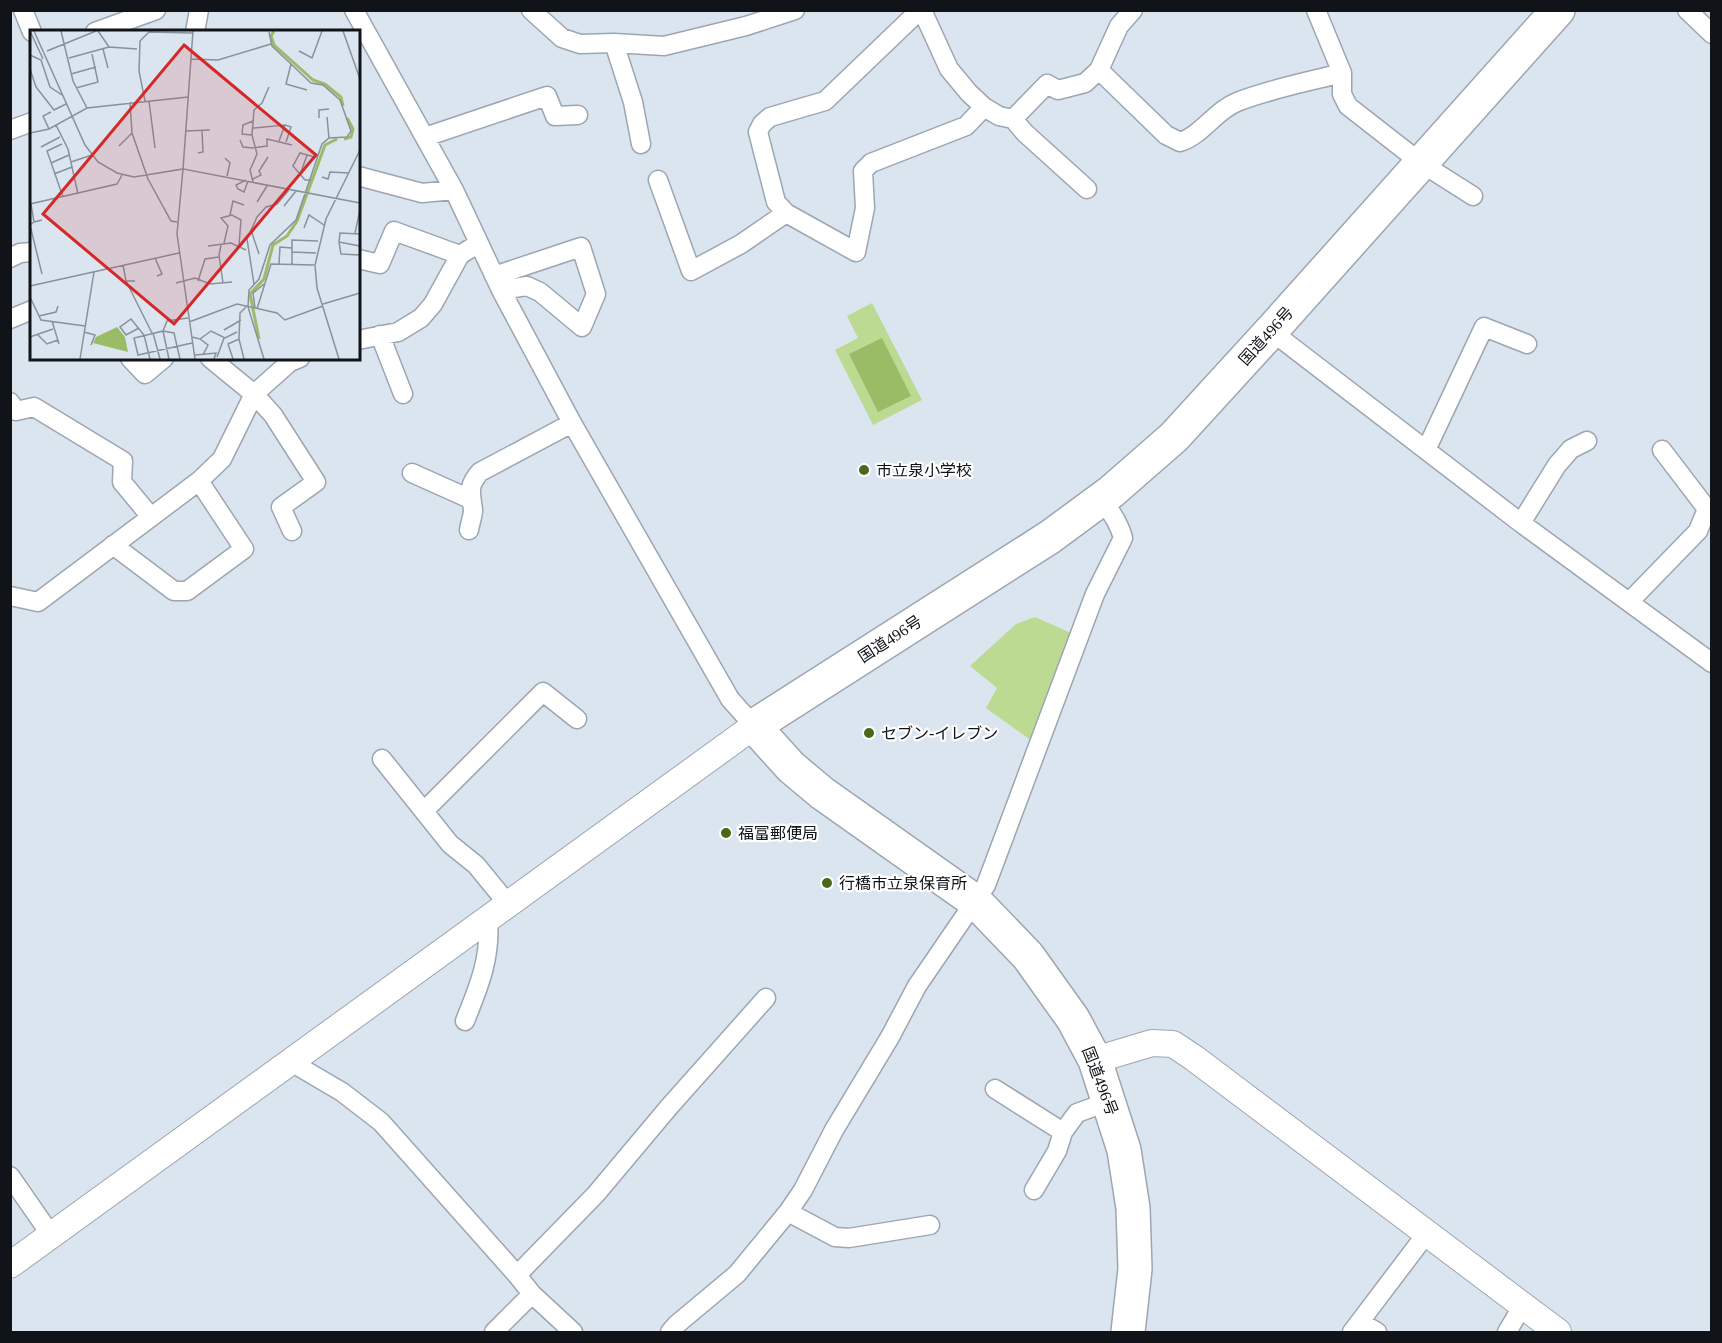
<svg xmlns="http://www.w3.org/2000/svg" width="1722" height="1343" font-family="'Times New Roman','Noto Sans JP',serif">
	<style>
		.green { fill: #bcda92 }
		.water { fill: #9abc67 }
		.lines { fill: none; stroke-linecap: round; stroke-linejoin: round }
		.street-casing { stroke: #9ca6b1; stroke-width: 21 }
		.secondary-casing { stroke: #9ca6b1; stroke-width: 28 }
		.highway-casing { stroke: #9ca6b1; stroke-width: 36 }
		.street { stroke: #fff; stroke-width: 18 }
		.secondary { stroke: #fff; stroke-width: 26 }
		.highway { stroke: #fff; stroke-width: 33 }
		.poi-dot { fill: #4c6719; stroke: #fff; stroke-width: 2 }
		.labels { text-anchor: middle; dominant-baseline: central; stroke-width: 4.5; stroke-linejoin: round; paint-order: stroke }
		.street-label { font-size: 16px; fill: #101418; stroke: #fff }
		.poi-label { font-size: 16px; fill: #101418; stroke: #fff; text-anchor: start }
		.inset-river { fill: none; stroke: #9abc67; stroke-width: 3 }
		.inset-road { fill: none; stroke: #89919a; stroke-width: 1.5 }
		.view { fill: #d62828; fill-opacity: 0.15; stroke: #d62828; stroke-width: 3 }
		.inset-edge { fill: none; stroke: #101418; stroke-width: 3 }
	</style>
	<rect width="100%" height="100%" fill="#dae5f0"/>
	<path class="green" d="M872 303 922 400 873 425 835 350 858 338 847 316Z
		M1035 617 1073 634 1032 741 986 708 997 688 970 666 1016 624Z"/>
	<path class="water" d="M882 338 911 396 878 412 849 354Z"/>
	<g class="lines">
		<defs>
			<path id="street" d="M23 10 32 32
				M354 10 454 190 501 290 572 423 730 699 754 726
				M531 10 562 38 580 44 614 43 664 46 746 26 795 10
				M920 10 825 101 770 117 762 124 758 132 776 202 786 213 856 252 865 208 863 171 871 163 966 126 984 107
				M922 10 949 69 969 93 984 107 999 116 1013 119 1025 133 1087 189
				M1316 10 1342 73V94L1348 106 1421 163 1473 196
				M1687 10 1712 34
				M95 32 156 10
				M195 32 199 10
				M614 43 633 102 641 144
				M1099 70 1166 135 1180 142C1202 135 1215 111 1237 102 1270 89 1307 82 1342 73
				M1013 119 1047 84 1058 90 1085 83 1099 70 1119 26 1133 10
				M10 130 32 122
				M425 137 547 96 555 116 578 115
				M358 176 422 193 454 190
				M658 180 691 271 741 244 786 213
				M10 258 20 253 32 252
				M358 259 380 264 394 231 460 255
				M494 276 581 247 596 294 582 327 540 292 527 286 501 290
				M10 319 32 310
				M1271 331 1521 523 1712 663
				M380 335 403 394
				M358 340 398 332 421 318 433 304 460 255 479 243
				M130 358 145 374 164 358
				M210 358 254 394 273 415 316 482 281 507 292 531
				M10 402 16 411 34 407 123 461 122 482 151 517
				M1426 450 1484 327 1527 344
				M412 473 470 499
				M1521 523 1557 465 1571 449 1587 441
				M469 530C470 523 473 516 473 510 471 492 467 487 480 472L572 423
				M113 545 174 591H187L244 549 199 481
				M10 596 38 602 199 481 222 459 254 394 290 362 300 358
				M1629 602 1698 531 1707 509 1662 450
				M382 759 450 844 476 865 508 904
				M424 811 543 692 577 719
				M465 1021C479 986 491 958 488 919
				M291 1062 342 1092 381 1122 517 1275 532 1294 573 1332
				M995 1089 1063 1132
				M10 1176 51 1235
				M1034 1190 1057 1151 1063 1132 1077 1113 1110 1101
				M788 1212 835 1237 849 1238 930 1225
				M517 1275 596 1194 669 1107 766 998
				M1360 1322 1377 1332
				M494 1332 532 1294
				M670 1332 676 1325 737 1274 788 1212 803 1190 834 1130 890 1037 917 986 986 885 1095 594 1123 538C1119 523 1111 511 1101 499
				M1352 1332 1427 1233
				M1507 1332 1523 1305"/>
			<path id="secondary" d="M1095 1060 1152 1043 1173 1044 1194 1058 1558 1332
				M10 1265 754 726"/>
			<path id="highway" d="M1128 1332 1135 1269 1133 1208 1124 1150 1095 1060 1073 1019 1028 956 976 902 822 793 791 767 754 726 1050 537 1111 492 1174 437 1271 331 1558 10"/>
		</defs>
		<use href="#street" class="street-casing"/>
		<use href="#secondary" class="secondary-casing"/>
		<use href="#highway" class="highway-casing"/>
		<use href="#street" class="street"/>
		<use href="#secondary" class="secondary"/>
		<use href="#highway" class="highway"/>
	</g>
	<g class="poi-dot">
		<circle cx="864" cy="470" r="6"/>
		<circle cx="869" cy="733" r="6"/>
		<circle cx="726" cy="833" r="6"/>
		<circle cx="827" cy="883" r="6"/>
	</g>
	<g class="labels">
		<g class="street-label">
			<text transform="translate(1266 336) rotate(-48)">国道496号</text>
			<text transform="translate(890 639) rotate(-33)">国道496号</text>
			<text transform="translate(1100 1081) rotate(69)">国道496号</text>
		</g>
		<g class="poi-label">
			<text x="876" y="470">市立泉小学校</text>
			<text x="881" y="733">セブン-イレブン</text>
			<text x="738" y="833">福富郵便局</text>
			<text x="839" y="883">行橋市立泉保育所</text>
		</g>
	</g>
	<g transform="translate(30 30)">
		<rect width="330" height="330" fill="#dae5f0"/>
		<path d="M87 297 95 307 98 322 63 313 66 307Z" fill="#9abc67"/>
		<path class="inset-river" d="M244 1 241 6 244 15 283 50 295 54 311 67 313 76M314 109 321 107 323 99 317 88M229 309 220 264 234 249 243 215 257 206 267 191 295 115 307 109"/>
		<path class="inset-road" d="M0 1 13 29M4 1 55 115 68 132 87 143 104 147 153 139 147 204 165 329M31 1 43 51 57 78M68 1 79 17 107 19M163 1 153 139 330 173M313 1 330 49M239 2 242 16 261 34 256 54 277 60M73 19 78 38M17 21 66 1M269 21 282 28 292 1M0 25 11 30 20 57 32 65M39 28 79 17M161 29 188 30 241 14M0 39 6 57 24 80 36 74M41 44 66 37M46 58 68 52 62 24M115 71 109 41 110 11 119 2 163 3M119 71 125 118M100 72 102 103 118 149 141 191 147 192M297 87 299 108M289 88V80L299 79M26 95 38 119 48 164M255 95 261 97 256 112M223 98 255 95 249 111M19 99 13 86 21 82M156 101 180 100M0 103 19 99 57 78 158 67M222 105 212 104 213 95 223 91M210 110 213 117 223 118 237 116V109L262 115M32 114 17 121 33 167M89 116 102 103M11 117 30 107M168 123 173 122 172 100M195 128 200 133 197 146M41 132 62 125M21 133 39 125M24 144 42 137M270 145 277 125M292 147 298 149 300 142 319 143M223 149 231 145 229 141 238 127M216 150 206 155 208 159 214 162 218 151M281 150H275L263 136 270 123 288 128M223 152 220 140 227 124 222 105 224 80 232 73 239 57M227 172 237 156M0 174 87 154 92 145M1 174 4 192 12 190M254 176 266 161M200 185 203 171 214 175M4 192 0 195 12 244M274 198 279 185 294 195M221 200 229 224M325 203 330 180M330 204 310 203 309 212 311 224 330 225M309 212 330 216M194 213 198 196 191 188 202 185 211 190 209 215M191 215 189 225 193 253M178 216 201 213 216 220M262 222 286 223M125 228 132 244 127 246M249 234 250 217 262 218M262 234V210L288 211M93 235 96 251H105M96 251 122 303M168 251 175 229 189 227M146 253 165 248 180 254 202 252M224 254 217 209 227 187 236 177 247 174 259 160M0 256 149 223M0 267 11 290 55 296M293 274 330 263M225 278 223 263 234 254M227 279 241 234 284 235M9 286 26 282 28 276M158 288 137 291 133 301 104 308 108 325 162 313M22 291 29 314M159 292 207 274 247 283 255 290 293 276M109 298 96 305 90 297 101 289 114 305 120 329M194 300 211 290M133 301 144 303 150 329M133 301 139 329M54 302 65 305 61 315M123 303 130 329M8 305 17 314 28 310M0 307 23 299M162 307 170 309 181 301 195 308 207 302M170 309 178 315 173 325M209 309 210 283 216 277M165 325 186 323 184 329M187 327 194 308M50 329 64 242M203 329 198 314 209 309 214 329M234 329 218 277 219 260 229 249 240 215 266 190 292 114 299 108 317 107 321 101 310 70 293 55 281 53 261 34M309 329 287 258 285 235 296 189 330 120"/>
		<path class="view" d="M154 15 286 125 144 294 13 184Z"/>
		<rect width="330" height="330" class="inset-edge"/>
	</g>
	<rect width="1722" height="1343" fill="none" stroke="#101418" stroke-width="24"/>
</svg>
